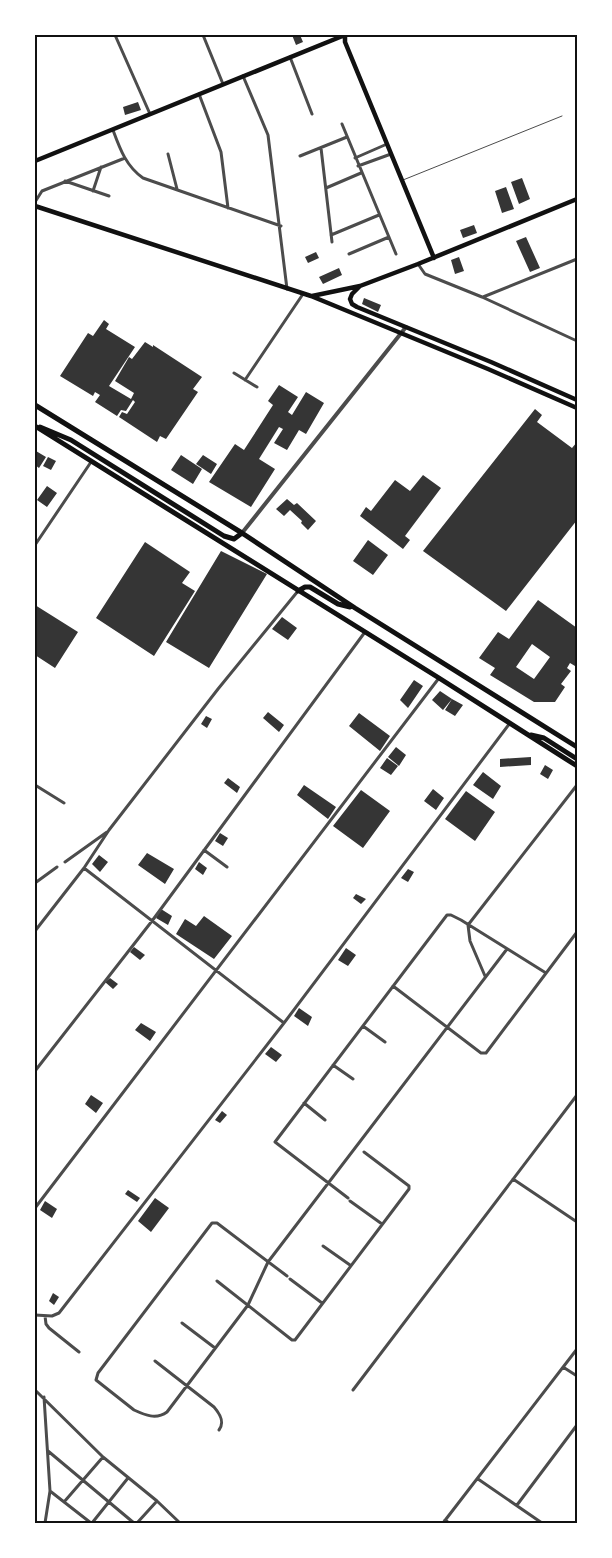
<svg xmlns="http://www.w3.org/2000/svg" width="612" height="1558" font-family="Ubuntu,sans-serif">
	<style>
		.building { fill: #353535; fill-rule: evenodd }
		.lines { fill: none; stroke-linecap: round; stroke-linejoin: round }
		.service { stroke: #4c4c4c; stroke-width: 1 }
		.minor { stroke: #4c4c4c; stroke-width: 3 }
		.tertiary { stroke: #4c4c4c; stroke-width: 4 }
		.secondary { stroke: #111; stroke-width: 4.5 }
		.trunk { stroke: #111; stroke-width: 5 }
		.neatline { fill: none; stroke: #111; stroke-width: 2 }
	</style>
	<rect width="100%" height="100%" fill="#fff"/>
	<path class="building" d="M292 35H300L303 42 296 45Z
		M138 102 141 110 125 115 123 107Z
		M522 178 530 199 519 204 511 182Z
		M506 187 514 209 502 213 495 191Z
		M474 225 477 233 463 238 460 230Z
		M526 237 540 268 530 272 516 241Z
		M316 252 319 258 308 263 305 257Z
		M459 257 464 271 455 274 451 260Z
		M339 268 342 275 323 284 319 277Z
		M364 298 381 305 378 312 362 304Z
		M104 320 109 324 106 329 135 347 109 386 131 399 134 393 115 381 129 357 132 359 145 342 153 347V345L202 377 193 389 198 392 166 439 160 436 157 442 119 417 122 412 127 414 135 402 133 400 126 411 121 410 117 416 95 402 100 395 95 392 93 396 60 376 88 333 93 336Z
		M279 385 298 397 288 412 292 415 306 392 324 403 306 434 299 430 287 450 274 443 283 429 279 427 259 459 275 469 251 507 209 482 235 444 244 450 273 405 268 401Z
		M535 409 542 415 537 422 572 448 577 442V520L506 611 423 551Z
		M36 451 46 457 39 468 35 465Z
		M181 455 202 469 193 484 171 470Z
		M203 455 217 464 211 474 196 464Z
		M48 457 56 461 51 470 43 466Z
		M423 475 441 488 405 536 410 540 403 549 360 516 366 507 371 511 395 480 410 491Z
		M47 486 57 493 47 507 37 500Z
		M287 499 294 505 297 503 316 521 308 530 301 523 302 521 290 510 284 516 276 509Z
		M368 540 388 555 373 575 353 561Z
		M145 542 190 572 182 583 195 591 154 656 96 618Z
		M221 551 267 574 209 668 166 642Z
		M538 600 577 628V663L575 666 570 663 567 668 571 671 561 684 565 687 555 702H534L490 675 495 668 479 658 498 632 509 639ZM532 644 550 657 534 679 516 667Z
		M35 605 78 632 55 668 35 655Z
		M282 617 297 628 288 640 272 629Z
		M414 680 423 686 408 708 400 700Z
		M440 691 452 699 443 710 432 700Z
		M452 699 463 705 455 716 445 710Z
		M268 712 284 725 279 732 263 718Z
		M359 713 390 736 380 751 349 726Z
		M206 716 212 719 207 728 201 724Z
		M396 747 406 755 399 766 388 757Z
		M531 757V765L500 767V759Z
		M387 758 398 766 391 775 380 768Z
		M545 765 553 770 548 779 540 774Z
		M483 772 501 786 493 799 473 785Z
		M228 778 240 787 237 793 224 783Z
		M304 785 336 807 328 819 297 795Z
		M433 789 444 798 436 810 424 801Z
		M361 790 390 811 363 848 333 826Z
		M466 791 495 812 475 841 445 819Z
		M220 833 228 838 223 846 215 841Z
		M147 853 174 869 165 884 138 865Z
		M99 855 108 862 100 872 92 864Z
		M199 862 207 868 203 875 195 869Z
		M408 869 414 872 408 882 401 878Z
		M356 894 366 899 361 904 353 898Z
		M161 909 172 916 168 925 156 918Z
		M204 916 232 936 214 959 176 934 185 919 196 926Z
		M134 947 145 955 140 960 130 952Z
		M346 948 356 955 348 966 338 960Z
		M110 978 118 984 113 989 105 982Z
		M299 1008 312 1017 308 1026 294 1016Z
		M141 1023 156 1032 150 1041 135 1030Z
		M271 1047 282 1055 276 1062 265 1054Z
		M91 1095 103 1103 96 1113 85 1104Z
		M222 1111 227 1115 220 1123 215 1120Z
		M128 1190 140 1198 137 1202 125 1194Z
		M155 1198 169 1208 151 1232 138 1221Z
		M45 1201 57 1209 52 1218 40 1210Z
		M53 1293 59 1297 54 1305 49 1301Z"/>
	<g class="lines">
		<path class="service" d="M403 180 562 116"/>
		<path class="minor" d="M115 35 150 114
			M203 35 223 84
			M290 57 312 114
			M243 76 268 135 287 289
			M199 94 221 152 228 208
			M342 124 396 254
			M113 130C120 149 126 166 143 178L281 226
			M321 148 332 242
			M168 154 177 189
			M300 156 347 137
			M355 158 387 144
			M358 166 391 154
			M65 181 109 196
			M326 188 361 173
			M93 191 101 167
			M35 202 42 191 125 158
			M331 235 379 215
			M349 254 389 237
			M418 264 425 274 482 297 577 341
			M483 297 577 259
			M234 373 257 387
			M245 380 303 294
			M35 545 91 462
			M35 785 64 803
			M204 850 227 867
			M65 862 107 832
			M84 868 284 1023
			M35 883 57 867
			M35 931 84 868 109 830 218 689 298 591
			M485 976 470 941 468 925 577 785
			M393 986 481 1053H486L577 932
			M363 1026 385 1042
			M333 1065 353 1079
			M35 1071 152 921 365 632
			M304 1103 325 1120
			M513 1179 577 1222
			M348 1198 275 1142 447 915H451L461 920 546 973
			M350 1201 382 1224
			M35 1208 439 678
			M323 1246 350 1265
			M287 1276 217 1223H212L98 1373 96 1380 134 1410C145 1415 156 1420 167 1412L248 1305 268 1262 507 949
			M290 1279 322 1303
			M217 1281 292 1340H295L409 1189V1186L364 1152
			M35 1315 52 1316 59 1313 284 1023 510 723
			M45 1316 46 1324 49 1328 79 1352
			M182 1323 215 1348
			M155 1361 214 1407C220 1414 225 1422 219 1430
			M563 1367 577 1376
			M35 1390 103 1457 157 1501 180 1523
			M353 1390 577 1095
			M44 1397 50 1491 45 1523
			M48 1451 134 1523
			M478 1479 542 1523
			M50 1491 91 1523
			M64 1502 103 1457
			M517 1505 577 1425
			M445 1520 449 1523
			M92 1523 128 1478
			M137 1523 157 1501
			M443 1523 577 1349"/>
		<path class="tertiary" d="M242 533 406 327"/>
		<path class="secondary" d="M345 35V42L434 258
			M35 161 345 35
			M35 206 311 296 488 369 577 408
			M359 287 352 294 350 299 352 304 357 307 491 362 577 400
			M312 296 360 286 418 264 577 199"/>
		<path class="trunk" d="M35 405 242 533 355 608 577 747
			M35 426 439 678 577 766
			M40 427 71 440 224 536 234 539 242 533
			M298 591 305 587H310L338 604 350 607
			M531 735 544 738 577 759"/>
	</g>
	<rect width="612" height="1558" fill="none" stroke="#ffffff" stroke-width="72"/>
	<rect x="36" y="36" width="540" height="1486" class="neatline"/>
</svg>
